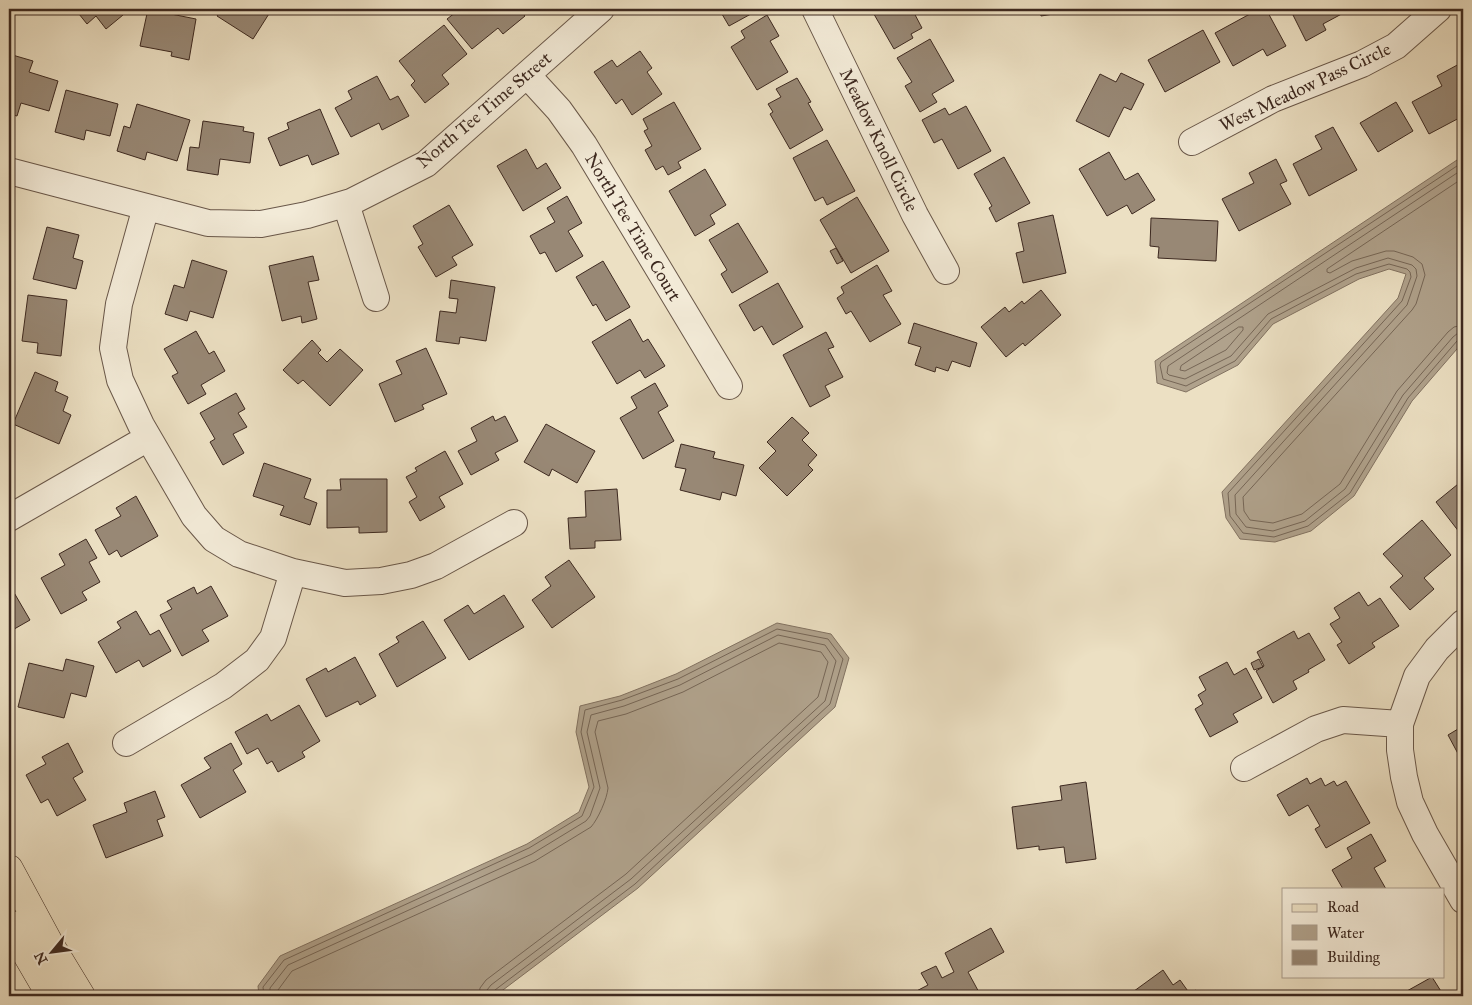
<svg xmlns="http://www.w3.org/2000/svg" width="1472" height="1005" font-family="'IM FELL Great Primer',serif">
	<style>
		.water { fill: #b0a28c; stroke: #827261 }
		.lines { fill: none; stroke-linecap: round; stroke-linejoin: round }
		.shore { stroke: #766656; stroke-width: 1 }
		.building { fill: #988875; stroke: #3d2920 }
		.minor-casing { stroke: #695749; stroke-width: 28 }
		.major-casing { stroke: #3d2920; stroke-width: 29 }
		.minor { stroke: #f3ebd8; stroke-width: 26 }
		.major { stroke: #ece0c3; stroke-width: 28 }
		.labels { text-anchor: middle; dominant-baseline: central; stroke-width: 4; stroke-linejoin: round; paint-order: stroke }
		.street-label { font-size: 18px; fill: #3d2920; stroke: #f3ebd8 }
	</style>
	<rect width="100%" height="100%" fill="#ece0c3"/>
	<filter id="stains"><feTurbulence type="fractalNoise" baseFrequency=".004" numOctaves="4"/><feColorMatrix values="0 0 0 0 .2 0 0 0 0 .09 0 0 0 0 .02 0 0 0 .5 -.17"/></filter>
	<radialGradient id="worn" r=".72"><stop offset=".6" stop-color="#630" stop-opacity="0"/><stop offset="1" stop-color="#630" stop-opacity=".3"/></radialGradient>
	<path class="water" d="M1463 156V342L1412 401 1354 496 1311 531 1275 542 1240 539 1226 518 1222 492 1398 298 1406 274 1389 269 1359 279 1273 324 1238 365 1186 392 1157 383 1155 361Z
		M777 623 831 634 849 658 835 707 638 888 495 996H259L258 986 280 956 527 844 579 812 589 787 576 732 580 706 620 696 676 674Z"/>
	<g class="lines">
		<path class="shore" d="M1463 162 1161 362 1160 365 1163 379 1186 386 1235 361 1271 319 1356 274 1389 264 1407 269 1410 272 1411 277 1402 301 1228 493 1230 516 1243 533 1274 537 1308 526 1350 493 1408 398 1457 341 1463 339
			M1463 169 1168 366 1167 373 1169 375 1185 379 1231 356 1268 314 1356 268 1388 258 1412 265 1416 269 1417 276 1407 305 1235 495 1236 514 1246 527 1273 531 1305 521 1345 489 1403 395 1453 337 1458 333H1463
			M1463 178 1327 269V272L1330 273 1352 261 1386 251H1394L1413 257 1422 264 1425 275 1416 304 1412 310 1243 497 1244 511 1250 520 1273 523 1302 514 1340 484 1397 391 1448 332 1454 327 1463 325
			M1239 327H1243V330L1226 350 1185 371 1180 370 1181 366Z
			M264 996 263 987 284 960 529 848 582 816 594 787 581 732 585 710 622 700 678 679 777 629 828 639 843 659 830 704 635 884 495 990 493 996
			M270 996V988L288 965 532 854 586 821 590 816 600 788 587 732 591 715 624 706 680 685 778 635 825 645 836 661 825 701 631 879 491 985 487 990 486 996
			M278 996V990L292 971 535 861 591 827C598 819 607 799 608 788L595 732 598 721 626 714 683 692 779 643 821 652 828 662 818 697 626 874 486 980 480 988 479 996"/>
	</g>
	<path class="building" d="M75 9H118L123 15 106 29 96 16 87 24Z
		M148 9H172L171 14 196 19 189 60 171 56 172 52 140 46Z
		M222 9H272L253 39 217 16Z
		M460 9H519L525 16 503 34 498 28 472 49 447 19Z
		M719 9H760L729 26Z
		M871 9H912L922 28 911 34 913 38 894 49Z
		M1027 9H1077L1078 10 1041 16 1040 10 1028 12Z
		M1259 9H1266L1286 46 1267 56 1263 49 1233 66 1215 33Z
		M1290 9H1348L1349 10 1323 24 1326 30 1306 41Z
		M767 15 779 36 770 41 788 72 757 90 731 47 745 38 741 31Z
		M444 25 467 54 442 75 449 84 425 103 411 85 415 81 399 61Z
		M1203 30 1220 62 1165 92 1148 60Z
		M930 39 954 81 932 94 937 102 920 112 905 86 912 82 897 58Z
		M640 51 652 68 647 72 662 94 632 115 622 99 616 104 594 72 612 60 617 67Z
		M9 54 33 61 29 72 58 81 49 111 21 103 17 116 9 114Z
		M1461 63 1463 68V116L1429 134 1412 102 1442 86 1437 76Z
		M1121 73 1144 84 1131 110 1124 107 1109 137 1076 121 1100 74 1116 82Z
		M377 76 390 100 398 96 409 116 382 130 379 123 351 137 335 108 352 99 348 91Z
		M797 78 811 102 808 103 823 130 790 149 770 114 773 112 768 104 781 97 776 89Z
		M66 90 118 104 110 136 86 130 84 140 55 132Z
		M674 102 701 149 678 162 681 168 668 175 663 166 656 170 645 150 652 146 644 131 648 129 643 119Z
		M1396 102 1413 131 1378 152 1360 123Z
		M137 104 190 120 177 161 147 152 145 160 117 151 124 126 130 128Z
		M966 106 991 151 958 169 942 139 934 143 922 120 945 108 949 115Z
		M320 109 339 154 312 165 308 155 280 166 268 138 289 129 287 123Z
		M203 121 244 127 243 131 254 133 250 163 220 159 218 175 187 170 190 147 199 148Z
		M1333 127 1357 170 1309 196 1293 164 1322 149 1315 136Z
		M827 140 855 191 827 205 823 197 815 201 793 158Z
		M526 149 537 169 546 163 561 188 523 211 497 166Z
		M1109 152 1125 180 1138 173 1155 200 1132 214 1127 205 1107 216 1079 169Z
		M1004 157 1030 203 996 222 989 208 992 206 974 174Z
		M1276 159 1287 181 1280 184 1291 204 1239 231 1222 199 1254 183 1249 173Z
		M705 169 726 205 710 215 715 224 695 236 669 191Z
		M567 196 582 223 568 231 583 256 556 272 545 252 540 254 530 236 555 222 547 208Z
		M857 197 889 251 851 273 820 220Z
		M449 205 473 245 452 257 457 265 436 277 418 247 423 244 413 226Z
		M1053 215 1066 273 1023 283 1016 253 1024 251 1018 223Z
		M1151 218 1218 221 1216 261 1158 258 1159 247 1150 246Z
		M738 223 768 272 732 293 721 274 727 270 709 240Z
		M47 227 79 235 73 258 83 261 76 289 33 279Z
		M836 248 843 261 837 264 830 251Z
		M313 256 319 280 308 282 317 319 302 323 301 316 282 321 269 266Z
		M192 260 227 271 213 318 190 311 187 321 165 314 174 285 184 288Z
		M603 261 630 307 606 321 596 304 593 306 576 277Z
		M877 265 892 291 883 295 901 324 870 342 851 311 846 314 837 298 844 293 841 287Z
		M451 280 495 287 486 341 460 337 459 344 436 341 440 311 456 313 458 299 449 298Z
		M778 283 803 327 773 345 762 326 754 331 739 305Z
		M1041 290 1061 315 1025 346 1023 343 1006 357 981 327 1005 307 1009 312 1022 301 1024 304Z
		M28 295 67 300 61 356 37 353 38 343 22 341Z
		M630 319 643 342 648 339 665 366 645 378 640 370 617 384 592 342Z
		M914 323 977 343 970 367 952 361 948 371 936 367 935 372 915 365 921 347 908 343Z
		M196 331 209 354 214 351 225 371 201 385 206 394 188 404 172 376 178 373 164 349Z
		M826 332 834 347 828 349 843 377 825 386 830 396 810 407 783 355Z
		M312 340 321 350 318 353 327 362 340 349 363 370 330 406 303 380 298 384 283 370Z
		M426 348 447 394 422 405 424 409 395 422 379 384 402 374 396 361Z
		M35 372 58 382 55 391 68 397 63 411 71 415 59 444 13 424Z
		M655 383 668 406 658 412 674 441 643 459 620 418 637 408 631 397Z
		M236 393 245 409 238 413 247 427 233 434 244 453 223 465 210 442 215 439 200 413Z
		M493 416 495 421 505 416 518 441 495 453 499 460 471 475 458 451 477 441 471 428Z
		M792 417 809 433 802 440 817 455 808 465 813 470 787 496 759 468 776 451 767 442Z
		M546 424 595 451 577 483 552 469 549 476 524 462Z
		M681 444 715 452 713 458 744 465 736 496 722 492 720 500 680 490 686 469 675 467Z
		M445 451 463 484 439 497 445 507 420 521 409 502 417 497 406 477 417 471 415 468Z
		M264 463 311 479 304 498 317 503 310 525 280 515 284 506 253 496Z
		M340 479H387V532L359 533V527L327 528V490H341Z
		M1463 480V537L1436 502Z
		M617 489 621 540 595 541V548L570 549 568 518 586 517 585 491Z
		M136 496 158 536 121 557 117 550 109 555 95 530 121 516 116 508Z
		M1422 520 1451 555 1424 578 1434 589 1410 610 1390 587 1403 576 1383 554Z
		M86 539 97 558 89 562 100 582 82 592 87 600 61 614 41 578 65 565 59 554Z
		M569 560 595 597 552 628 532 600 551 586 545 577Z
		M9 584 30 620 9 632Z
		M211 586 228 616 202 630 209 641 182 656 160 615 172 609 167 601 194 587 197 594Z
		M1359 592 1368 606 1380 598 1399 626 1372 643 1375 647 1349 664 1337 645 1342 642 1330 624 1340 618 1334 608Z
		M504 595 524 627 469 660 444 620 468 605 474 614Z
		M136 611 150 635 159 630 171 651 143 667 139 660 116 673 98 642 121 628 117 622Z
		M423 621 446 658 397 687 379 654 399 642 396 637Z
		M1294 631 1298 639 1309 633 1325 660 1308 670 1309 672 1293 681 1297 689 1273 703 1256 671 1264 666 1257 652Z
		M355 657 376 696 360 705 358 701 326 717 306 679 326 668 328 672Z
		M66 659 94 666 86 697 71 693 64 718 18 707 29 663 63 671Z
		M1259 659 1263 667 1254 670 1251 663Z
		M1227 662 1234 675 1246 668 1262 698 1233 714 1238 722 1210 737 1195 709 1203 704 1198 695 1206 690 1199 677Z
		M299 705 320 741 302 752 305 757 278 772 272 761 267 764 258 748 247 754 235 732 267 714 271 721Z
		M1463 726V763L1448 735Z
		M68 743 83 772 73 778 86 800 57 816 48 799 41 803 26 775 46 764 42 757Z
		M231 743 242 764 233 770 246 792 200 818 181 785 211 768 204 758Z
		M1307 778 1310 784 1321 778 1325 786 1334 781 1337 786 1346 781 1370 823 1326 848 1315 829 1320 826 1308 805 1289 816 1277 795Z
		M1086 782 1096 859 1066 863 1064 847 1039 850V846L1017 849 1012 807 1062 800 1060 786Z
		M155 791 165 817 157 820 163 836 106 858 93 825 127 812 124 803Z
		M1371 834 1386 861 1374 868 1386 889H1343L1332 870 1352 858 1347 848Z
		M991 928 1004 952 968 972 981 996H907L928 985 921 973 936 966 942 978 954 972 945 953Z
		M1163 970 1173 985 1180 980 1190 994 1196 990 1200 996H1132L1130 994Z
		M1432 977 1444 996H1398Z"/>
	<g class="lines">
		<defs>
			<path id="minor" d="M815 9 915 215 946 271
				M527 75 559 110 584 145 729 386
				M1192 142 1273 99 1362 64 1396 46 1438 9
				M9 171 208 223 261 224 307 215 351 202 426 164 601 9
				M346 204 376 298
				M146 207 119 304 113 348 120 380 141 425 194 516 214 539 239 554 293 572 345 583 381 581 411 575 436 566 514 523
				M9 518 148 438
				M1463 623 1437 649 1417 676 1400 724V750L1404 777 1410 802 1425 834 1463 900
				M126 743 223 686 257 660 273 638 293 572
				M1244 768 1316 729 1343 720 1400 724"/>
			<path id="major" d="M9 869 50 945 81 996
				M9 924 51 996"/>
		</defs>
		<use href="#minor" class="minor-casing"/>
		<use href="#major" class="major-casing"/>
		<use href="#minor" class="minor"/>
		<use href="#major" class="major"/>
	</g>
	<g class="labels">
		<g class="street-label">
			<text transform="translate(1305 87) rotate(-25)">West Meadow Pass Circle</text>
			<text transform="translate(484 110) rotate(-40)">North Tee Time Street</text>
			<text transform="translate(879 140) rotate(64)">Meadow Knoll Circle</text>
			<text transform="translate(633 227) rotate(59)">North Tee Time Court</text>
		</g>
	</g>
	<rect width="1472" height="1005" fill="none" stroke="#ece0c3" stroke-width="30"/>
	<rect x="10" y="10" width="1452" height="985" fill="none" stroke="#3d2920" stroke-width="2.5"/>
	<rect x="15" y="15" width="1442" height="975" fill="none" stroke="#3d2920"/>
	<rect x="1282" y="888" width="162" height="90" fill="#f3ebd8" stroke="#aa9d8e"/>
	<rect x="1292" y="904" width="25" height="8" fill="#ece0c3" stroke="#aa9d8e"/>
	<text x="1327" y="912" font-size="15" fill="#3d2920">Road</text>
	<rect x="1292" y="925" width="25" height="15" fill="#b0a28c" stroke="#aa9d8e"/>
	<text x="1327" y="938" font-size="15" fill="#3d2920">Water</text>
	<rect x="1292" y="950" width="25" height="15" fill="#988875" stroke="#aa9d8e"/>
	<text x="1327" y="962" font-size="15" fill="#3d2920">Building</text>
	<g transform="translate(52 952) rotate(241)" stroke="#f3ebd8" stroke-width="4" paint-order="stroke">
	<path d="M0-4L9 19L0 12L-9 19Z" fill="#3d2920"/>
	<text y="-8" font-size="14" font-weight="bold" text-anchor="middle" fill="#3d2920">N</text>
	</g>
	<rect width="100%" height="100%" filter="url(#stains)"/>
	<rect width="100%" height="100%" fill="url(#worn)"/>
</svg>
